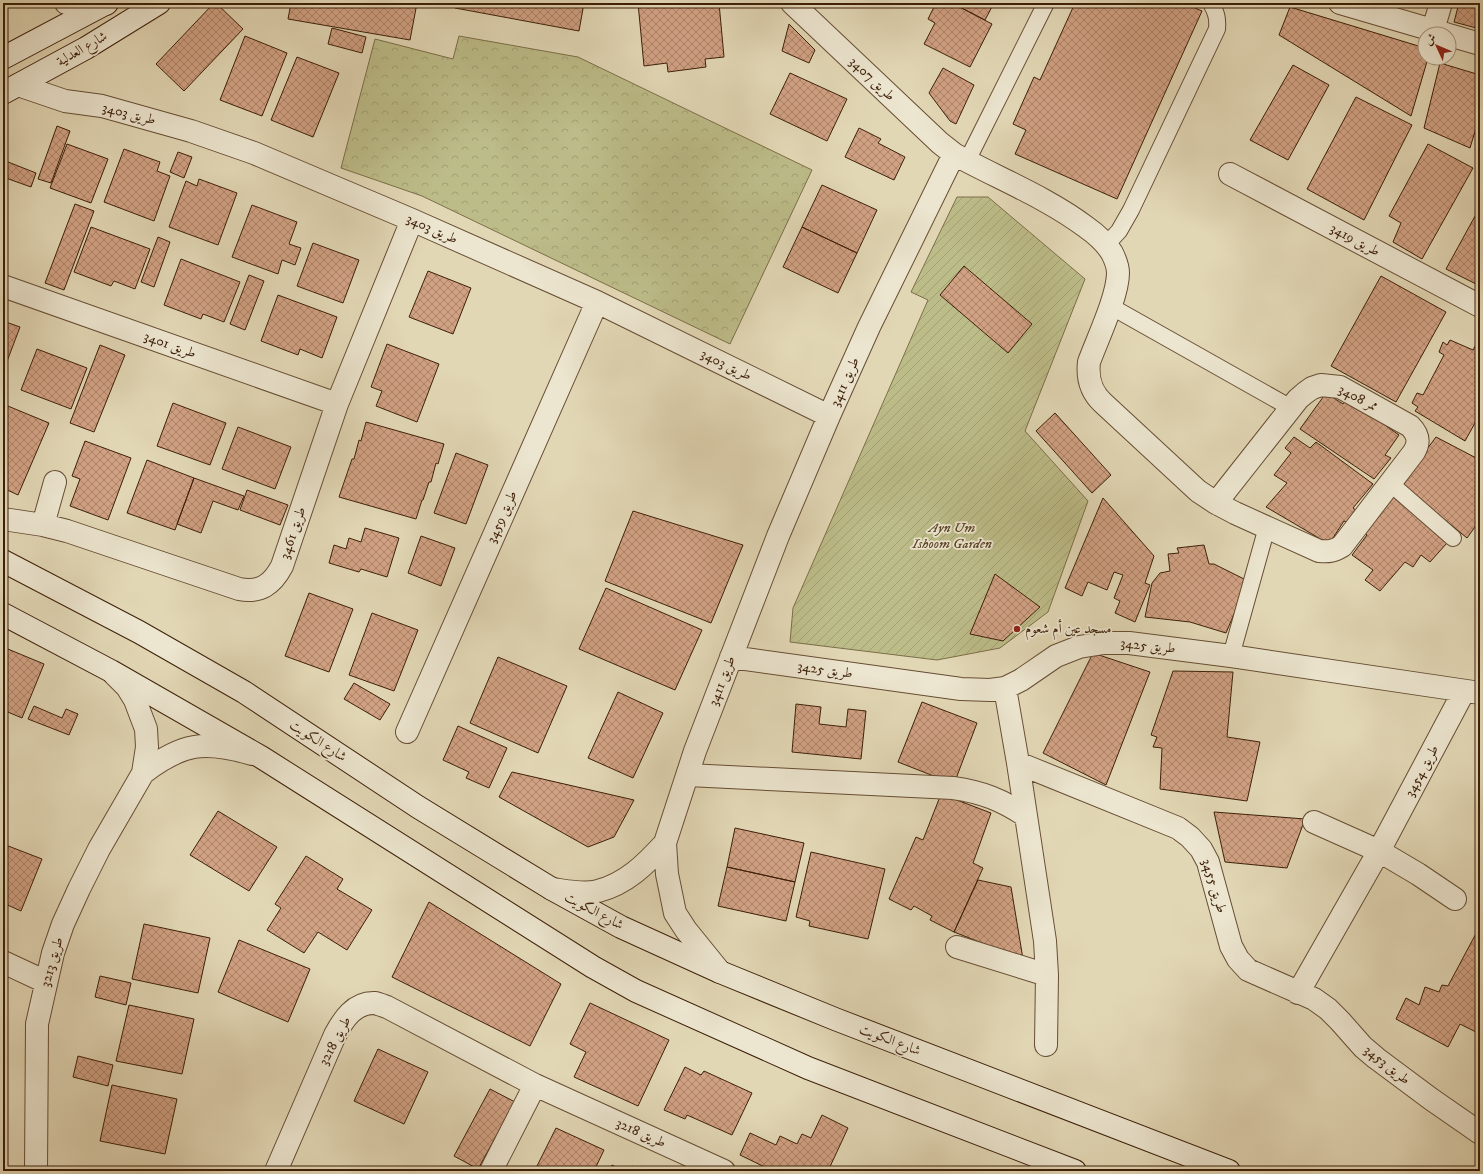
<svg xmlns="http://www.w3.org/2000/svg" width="1483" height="1174" font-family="'IM FELL DW Pica',Amiri,serif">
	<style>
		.park { fill: url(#park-crowns); stroke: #7c6e48 }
		.garden { fill: url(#garden-furrows); stroke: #7c6e48 }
		.building { fill: url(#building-cross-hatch); stroke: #3d1f08 }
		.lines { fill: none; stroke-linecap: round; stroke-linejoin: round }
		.lane-casing { stroke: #664d33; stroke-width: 18 }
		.street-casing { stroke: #664d33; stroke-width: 24 }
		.secondary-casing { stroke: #3d1f08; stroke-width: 24 }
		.lane { stroke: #ece5cf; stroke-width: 16 }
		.street { stroke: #ece5cf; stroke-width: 22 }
		.secondary { stroke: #ece5cf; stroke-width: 22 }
		.poi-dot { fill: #8f2418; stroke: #ece5cf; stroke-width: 1.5 }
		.labels { text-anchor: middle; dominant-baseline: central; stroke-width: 3.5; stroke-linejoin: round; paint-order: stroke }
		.street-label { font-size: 14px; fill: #3d1f08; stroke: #ece5cf }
		.park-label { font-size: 14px; font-style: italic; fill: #5d4628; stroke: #ece5cf }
		.poi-label { font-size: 14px; fill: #3d1f08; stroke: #ece5cf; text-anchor: start }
	</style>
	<defs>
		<pattern id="park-crowns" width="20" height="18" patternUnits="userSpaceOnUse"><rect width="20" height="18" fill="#bcbc88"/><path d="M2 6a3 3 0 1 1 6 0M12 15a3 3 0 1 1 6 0" fill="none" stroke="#a2a174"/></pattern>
		<pattern id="garden-furrows" width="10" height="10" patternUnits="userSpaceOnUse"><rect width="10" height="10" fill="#bcbc88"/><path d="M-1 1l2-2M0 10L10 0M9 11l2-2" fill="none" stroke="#a2a174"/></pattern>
		<pattern id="building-cross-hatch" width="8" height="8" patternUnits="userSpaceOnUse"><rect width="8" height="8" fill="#d1a183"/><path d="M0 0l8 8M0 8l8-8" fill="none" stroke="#ab8369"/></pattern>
	</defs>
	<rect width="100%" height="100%" fill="#e2d7b5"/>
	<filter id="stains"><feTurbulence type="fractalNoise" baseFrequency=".005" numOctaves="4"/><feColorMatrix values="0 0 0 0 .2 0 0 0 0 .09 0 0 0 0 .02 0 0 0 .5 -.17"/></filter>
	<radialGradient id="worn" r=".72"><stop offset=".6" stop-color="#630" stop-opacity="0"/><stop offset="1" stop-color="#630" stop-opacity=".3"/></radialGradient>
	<path class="park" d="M459 36 578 57 812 170 730 344 422 196 341 168 375 39 453 59Z"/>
	<path class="garden" d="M957 197H988L1085 279 1025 431 1088 501 1048 612 1000 648 937 660 790 642 793 608 928 300 911 292Z"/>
	<path class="building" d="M214 3H216L243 29 184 91 156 64Z
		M291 3H311L322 5 323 3H417L410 40 288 19Z
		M456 3H584L579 31 455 8Z
		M638 3H719L724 57 705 59 706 67 668 72 667 63 644 66Z
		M936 3H952L992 24 970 67 924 44 935 23 928 19Z
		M952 3H994L985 20Z
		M1075 3H1183L1202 11 1117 199 1015 154 1026 130 1013 124 1034 77 1040 80Z
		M1459 3H1480V29L1454 22Z
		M1290 7 1425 48V58H1428L1411 116 1279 35Z
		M789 24 815 50 809 63 782 51Z
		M332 28 366 37 362 53 328 44Z
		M245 36 287 53 262 116 220 100Z
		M297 57 339 73 313 137 271 120Z
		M1440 63 1480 75V115L1470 148 1424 128Z
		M1293 65 1329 85 1288 160 1250 140Z
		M943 68 974 85 956 124 950 121 929 93Z
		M790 73 847 99 827 141 770 114Z
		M1356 97 1412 125 1364 220 1307 189Z
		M57 126 70 131 51 183 38 179Z
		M859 128 881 139 878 143 905 157 894 180 845 157Z
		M1480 134V152L1475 150Z
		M67 144 108 159 91 203 50 188Z
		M1428 144 1473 168 1422 259 1393 242 1401 223 1389 216Z
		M124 149 160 162 157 171 170 176 154 221 104 202Z
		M178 152 192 157 184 178 170 172Z
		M3 160 36 173 31 187 3 177Z
		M199 179 237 193 218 245 169 227 186 181 197 186Z
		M822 185 877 210 857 253 802 227Z
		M75 204 94 211 64 290 45 283Z
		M252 205 297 222 289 244 301 248 295 265 282 260 278 274 232 257Z
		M1480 207V286L1446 269Z
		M91 227 150 249 135 289 114 281 111 286 74 272Z
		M802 227 857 253 838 293 783 267Z
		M158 237 170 242 154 287 141 282Z
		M313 243 359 260 343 303 297 286Z
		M181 259 240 282 224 322 203 314 201 319 164 305Z
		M964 266 1032 324 1008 353 940 295Z
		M428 271 471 288 453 334 409 317Z
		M249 275 264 281 245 330 230 324Z
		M1381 276 1446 312 1396 402 1331 366Z
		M278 295 337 317 322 358 300 349 298 355 261 341Z
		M3 321 20 327 3 372Z
		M1480 337V414L1465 441 1415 411 1418 407 1412 403 1417 393 1423 395 1444 355 1439 352 1443 342 1447 345 1450 340 1473 350Z
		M387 344 439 364 417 422 376 406 382 391 371 387Z
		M100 345 125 355 94 432 70 423Z
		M37 349 87 368 71 409 21 390Z
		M1326 393 1343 404 1347 398 1399 435 1385 455 1391 458 1374 479 1300 429Z
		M173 403 226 423 210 465 157 446Z
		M3 404 49 423 18 495 3 488Z
		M1055 413 1111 475 1092 493 1036 431Z
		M366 422 444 444 438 464 436 463 431 482H429L423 500H422L416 519 339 497 352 459H354L359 440 361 441Z
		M238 427 291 447 275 489 222 469Z
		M1294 437 1310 448 1316 442 1373 484 1353 508 1360 513 1351 525 1344 521 1329 544 1266 507 1287 483 1274 475 1291 453 1285 448Z
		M1436 437 1480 460V520L1467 538 1401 484Z
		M85 441 131 458 108 520 70 506 80 479 72 476Z
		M456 453 488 465 466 524 434 513Z
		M147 460 194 478 175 530 127 513Z
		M194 478 244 496 238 510 213 501 201 533 177 524Z
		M1389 489 1447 543 1430 562 1421 555 1413 567 1405 562 1380 591 1365 580 1373 570 1352 555 1367 535 1364 532Z
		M247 490 288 505 280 525 240 510Z
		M1103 498 1154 556 1145 583 1150 585 1135 622 1115 613 1120 601 1114 598 1123 575 1114 572 1107 590 1088 582 1082 596 1065 588Z
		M633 511 743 545 711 623 605 581Z
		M365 528 399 538 387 577 361 569 359 572 329 563 334 545 346 549 349 538 361 542Z
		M421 536 455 548 441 586 408 573Z
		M1204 545 1209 564H1214L1248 581 1226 633 1190 622 1145 617 1152 583 1160 573 1170 571 1168 554 1179 553 1177 548Z
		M995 574 1040 607 1003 641 970 634Z
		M606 588 702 630 675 690 579 649Z
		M309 593 353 609 329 672 285 656Z
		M372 613 418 630 394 691 349 675Z
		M3 647 44 664 22 718 3 710Z
		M1093 653 1150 672 1106 785 1043 753Z
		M498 657 567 686 538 753 470 723Z
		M1173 671 1233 672 1227 737 1260 742 1247 801 1160 789 1162 748 1153 747 1157 737 1151 735Z
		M354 683 390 704 380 720 344 699Z
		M618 692 663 713 633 778 588 758Z
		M922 702 977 723 954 784 898 762Z
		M796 704 821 707 819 724 846 727 848 709 866 711 861 759 792 752Z
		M34 706 62 718 66 709 78 714 69 735 28 719Z
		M458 726 507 748 489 788 466 778 469 772 443 760Z
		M512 772 634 800 614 837 588 847 499 797Z
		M941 794 991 813 973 863 983 868 954 932 930 920 932 916 914 906 911 910 889 899 916 837 923 840Z
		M218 811 277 847 249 891 190 855Z
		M1214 812 1305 819 1287 868 1225 862Z
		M735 828 804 843 795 882 727 867Z
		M3 844 42 859 21 911 3 903Z
		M811 852 885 869 868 939 809 926 810 921 796 917Z
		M306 856 343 879 337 889 372 910 347 950 318 932 304 953 267 930 281 908 275 904Z
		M727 867 795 882 786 921 718 906Z
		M978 880 1011 887 1023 959 954 932Z
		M429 902 561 984 530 1046 392 977Z
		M144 924 210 938 198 993 132 979Z
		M1480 926V1034L1460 1024 1448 1047 1396 1019 1406 998 1419 1005 1425 987 1439 992 1442 985 1448 986Z
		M239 940 310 969 288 1022 218 992Z
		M100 976 131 983 126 1005 95 997Z
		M590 1003 669 1040 638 1106 574 1077 586 1052 570 1044Z
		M129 1005 194 1019 182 1074 116 1061Z
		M378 1049 428 1072 404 1124 354 1101Z
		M78 1056 113 1065 108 1086 73 1077Z
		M685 1067 701 1075 704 1071 752 1093 732 1135 687 1115 685 1119 664 1110Z
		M112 1085 177 1099 165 1154 100 1141Z
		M490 1089 515 1102 478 1169 454 1156Z
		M822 1115 848 1128 828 1171H773L740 1155 750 1133 776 1145 780 1136 797 1144 802 1134 811 1138Z
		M556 1128 604 1150 594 1171 535 1170Z
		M612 1165 624 1171H609Z
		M632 1166 642 1171H629Z
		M96 1168 111 1171H95Z"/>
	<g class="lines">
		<defs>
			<path id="lane" d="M967 161 1046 3
				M1106 245 1119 231 1131 210 1217 29C1218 18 1216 12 1211 3
				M1110 306 1291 408
				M1390 483 1453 538
				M1231 656 1267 527"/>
			<path id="street" d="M66 3 106 4
				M792 3 940 143 954 154 967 161C1007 182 1050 200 1086 227 1096 234 1106 243 1112 253 1115 259 1118 267 1118 273 1118 296 1097 340 1089 362 1087 379 1091 392 1103 403L1198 491 1216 503 1235 513 1319 551C1329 552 1334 551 1342 546L1414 452C1420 442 1418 434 1410 426L1340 387 1321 385 1312 388 1305 393 1298 399 1216 503
				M1340 3 1446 34
				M1433 30 1441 3
				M1449 35 1480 44
				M18 85 65 101 102 106 191 131 254 153 412 220 597 302 829 416
				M1230 174 1480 306
				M3 286 337 404
				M3 519 43 525 67 531 239 589C260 593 272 585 282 566L337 404 412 220
				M43 525 55 482
				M731 657 961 689 990 690 1005 688 1021 680 1056 656 1079 647 1104 643H1129L1231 656 1480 693
				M1005 688 1018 763 1045 941 1047 975 1046 1045
				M407 732 597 302
				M1018 763 1178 828 1190 837 1201 849 1208 862 1231 946 1238 959 1248 970 1314 999 1328 1009 1340 1021 1363 1047 1376 1058 1431 1099 1480 1133
				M143 773C182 743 204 740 252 754
				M688 775 953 788C982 792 1002 800 1026 816
				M1314 822 1379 851 1418 874 1455 899
				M552 889C567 891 584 895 598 891 626 884 646 864 665 843
				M957 947 1047 975
				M3 962 46 982
				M720 972 686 930 675 913 667 874 665 843 695 751 778 536 829 416 869 327 954 154
				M1298 993 1379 851 1464 691
				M36 1171 37 1024 53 953 63 924 79 889 99 849 143 773 147 747 146 729 135 700 127 687 114 674
				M276 1171 335 1035C343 1020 354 1002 375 1003 379 1004 384 1006 387 1007L535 1085 724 1171
				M491 1171 535 1085"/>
			<path id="secondary" d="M3 58 107 3
				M3 93 86 48 159 3
				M3 561 139 632 244 692 418 807 552 889 621 927 720 972 835 1019 1229 1171
				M3 614 111 671 261 757 593 967 636 991 808 1068 1075 1171"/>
		</defs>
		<use href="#lane" class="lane-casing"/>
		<use href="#street" class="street-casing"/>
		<use href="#secondary" class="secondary-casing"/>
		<use href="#lane" class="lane"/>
		<use href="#street" class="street"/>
		<use href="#secondary" class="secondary"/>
	</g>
	<circle class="poi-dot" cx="1017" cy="629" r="4"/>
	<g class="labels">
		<g class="street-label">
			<text transform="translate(82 49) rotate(-30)">شارع العدلية</text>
			<text transform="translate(872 79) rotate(43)">طريق 3407</text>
			<text transform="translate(129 114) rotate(14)">طريق 3403</text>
			<text transform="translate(432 229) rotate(24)">طريق 3403</text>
			<text transform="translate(1355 240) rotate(28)">طريق 3419</text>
			<text transform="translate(170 345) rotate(20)">طريق 3401</text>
			<text transform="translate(726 365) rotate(26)">طريق 3403</text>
			<text transform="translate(845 382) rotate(-66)">طريق 3411</text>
			<text transform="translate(1358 398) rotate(27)">ممر 3408</text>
			<text transform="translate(502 517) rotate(-66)">طريق 3459</text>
			<text transform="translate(293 533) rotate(-71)">طريق 3461</text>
			<text transform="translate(1148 646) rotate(6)">طريق 3425</text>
			<text transform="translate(825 670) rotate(8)">طريق 3425</text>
			<text transform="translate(722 681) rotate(-69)">طريق 3411</text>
			<text transform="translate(318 741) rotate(33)">شارع الكويت</text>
			<text transform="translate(1422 771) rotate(-62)">طريق 3454</text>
			<text transform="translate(1214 886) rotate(73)">طريق 3455</text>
			<text transform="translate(594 911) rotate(28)">شارع الكويت</text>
			<text transform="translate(52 962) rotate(-74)">طريق 3213</text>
			<text transform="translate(890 1040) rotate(21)">شارع الكويت</text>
			<text transform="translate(335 1041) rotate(-62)">طريق 3218</text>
			<text transform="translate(1387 1065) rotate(38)">طريق 3453</text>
			<text transform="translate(641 1133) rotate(24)">طريق 3218</text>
		</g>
		<g class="park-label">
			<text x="952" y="528">Ayn Um<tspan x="952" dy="16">Ishoom Garden</tspan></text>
		</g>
		<g class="poi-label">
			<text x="1025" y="629">مسجد عين أم شعوم</text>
		</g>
	</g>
	<rect width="1483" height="1174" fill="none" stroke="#e2d7b5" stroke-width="16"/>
	<rect x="4" y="4" width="1475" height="1166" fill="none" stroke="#3d1f08" stroke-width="2"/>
	<rect x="8" y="8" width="1467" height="1158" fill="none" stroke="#3d1f08"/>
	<g transform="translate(1437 46) rotate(314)"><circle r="19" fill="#ece5cf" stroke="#a6967f"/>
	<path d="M0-3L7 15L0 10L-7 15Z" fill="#8f2418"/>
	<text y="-6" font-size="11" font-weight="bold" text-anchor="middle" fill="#3d1f08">ش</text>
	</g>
	<rect width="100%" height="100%" filter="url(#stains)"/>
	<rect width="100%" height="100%" fill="url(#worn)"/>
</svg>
